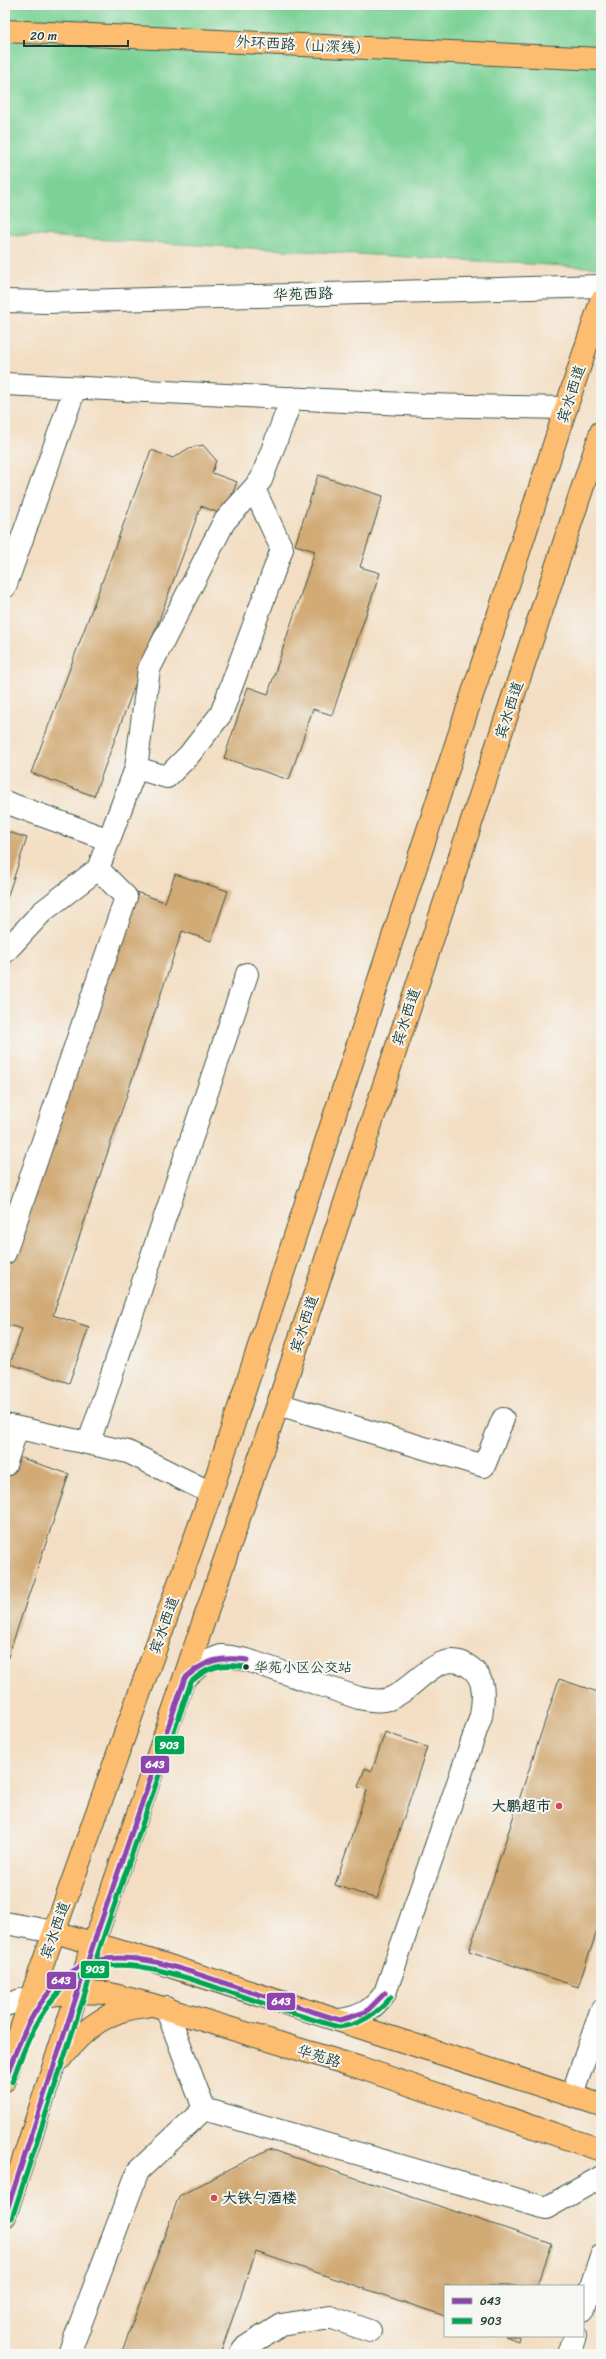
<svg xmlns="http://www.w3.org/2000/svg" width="606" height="2359" font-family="Sriracha,'LXGW WenKai TC',sans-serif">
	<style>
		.green { fill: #7bd196; stroke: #4d8765 }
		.building { fill: #d1aa76 }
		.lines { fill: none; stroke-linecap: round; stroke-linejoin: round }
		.minor-casing { stroke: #3f5549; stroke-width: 24 }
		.major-casing { stroke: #3f5549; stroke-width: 24 }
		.highway-casing { stroke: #3f5549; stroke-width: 24 }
		.minor { stroke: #fff; stroke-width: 22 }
		.major { stroke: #fcbd6f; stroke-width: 22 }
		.highway { stroke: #fcbd6f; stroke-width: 22 }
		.bus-1-casing { stroke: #f6f6f2; stroke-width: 8 }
		.bus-2-casing { stroke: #f6f6f2; stroke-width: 8 }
		.bus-1 { stroke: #8e44ad; stroke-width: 5 }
		.bus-2 { stroke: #00a651; stroke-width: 5 }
		.bus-dot { fill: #1f3d34; stroke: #f6f6f2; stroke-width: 1.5 }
		.poi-dot { fill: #d1495b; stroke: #f6f6f2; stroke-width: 1.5 }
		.labels { text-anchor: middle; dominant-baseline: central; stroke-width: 4; stroke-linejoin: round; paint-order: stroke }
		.bus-label { font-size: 14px; fill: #1f3d34; stroke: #f6f6f2; text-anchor: start }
		.street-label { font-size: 15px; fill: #1f3d34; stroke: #f6f6f2 }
		.poi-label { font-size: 15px; font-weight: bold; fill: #1f3d34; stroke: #f6f6f2; text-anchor: end }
		.line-badge { stroke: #f6f6f2; stroke-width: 1.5 }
		.badge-label { font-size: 11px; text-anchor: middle; font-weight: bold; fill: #fff }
	</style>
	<rect width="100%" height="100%" fill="#f6f6f2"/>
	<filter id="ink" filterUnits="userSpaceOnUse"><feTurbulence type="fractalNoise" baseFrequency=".025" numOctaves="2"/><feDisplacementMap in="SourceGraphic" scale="8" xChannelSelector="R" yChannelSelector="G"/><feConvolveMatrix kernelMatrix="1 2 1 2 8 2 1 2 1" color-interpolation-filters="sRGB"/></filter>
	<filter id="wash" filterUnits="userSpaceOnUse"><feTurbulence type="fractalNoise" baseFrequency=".012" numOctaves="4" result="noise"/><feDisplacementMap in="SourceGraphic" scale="16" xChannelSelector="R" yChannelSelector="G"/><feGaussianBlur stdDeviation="0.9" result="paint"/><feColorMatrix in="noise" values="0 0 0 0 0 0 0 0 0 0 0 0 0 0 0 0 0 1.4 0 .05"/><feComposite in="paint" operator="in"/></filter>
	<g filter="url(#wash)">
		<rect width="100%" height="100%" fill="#f3dec3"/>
		<path class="green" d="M5 5H601V268L5 234Z"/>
		<g id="blocks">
			<path class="building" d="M203 445 216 460 212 473 237 482 224 515 201 506 94 796 31 773 151 450 173 458 189 448Z
				M318 475 383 496 360 567 380 573 332 715 313 709 289 780 224 758 248 687 268 694 315 551 295 545Z
				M5 831 27 838 5 904Z
				M175 874 228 891 211 941 182 931 53 1315 89 1327 69 1383 10 1364 22 1329 5 1324V1269L133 891 165 902Z
				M12 1455 69 1474 5 1666V1477Z
				M559 1679 601 1693V1919L578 1987 469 1951Z
				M385 1732 427 1747 377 1899 335 1885 367 1790 358 1787 365 1768 372 1771Z
				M269 2149 552 2244 537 2286H445V2316L256 2252 220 2354H121L179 2196Z
				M505 2336H519L518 2341Z"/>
		</g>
	</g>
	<g filter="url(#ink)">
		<use href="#blocks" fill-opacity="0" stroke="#3f5549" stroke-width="1"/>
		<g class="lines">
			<defs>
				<path id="minor" d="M5 301 47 302 601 286
					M5 384 425 405 566 408
					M5 587 75 388
					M136 768 167 777 189 755 221 714 282 549 254 489
					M5 802 109 840
					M5 952 42 912 98 869 136 768 149 669 224 522 261 480 292 398
					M5 1253 126 897 98 869
					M278 1404 484 1466 503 1419
					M5 1425 128 1452 211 1493
					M89 1442 247 974
					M5 1465 17 1428
					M185 1678 203 1663 221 1656 231 1657 247 1660 359 1698C369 1700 380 1702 389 1699 415 1690 439 1644 471 1668 487 1680 483 1700 481 1716L385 1993C373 2010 361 2017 340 2020
					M5 1923 55 1932
					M5 2005 31 1997
					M166 2008 204 2109
					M572 2095 601 2011
					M583 2311 601 2256
					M69 2354 138 2171 204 2109 546 2208 601 2177
					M240 2354 244 2348 281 2325 330 2317 370 2331
					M569 2354 575 2336"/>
				<path id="major" d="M55 1932 163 1964 601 2105
					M31 1997 78 1992 106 1993 153 2005 361 2068 601 2150
					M61 2058C83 2029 109 2009 146 2006
					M5 2080 31 1997 211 1493 601 301
					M5 2216 94 1942 278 1404 601 432"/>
				<path id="highway" d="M5 31 601 59"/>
			</defs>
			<use href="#minor" class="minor-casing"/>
			<use href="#major" class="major-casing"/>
			<use href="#highway" class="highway-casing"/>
			<use href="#minor" class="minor"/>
			<use href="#major" class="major"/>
			<use href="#highway" class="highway"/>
			<defs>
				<path id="bus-1" d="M5 2080C20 2038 41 1983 86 1964 131 1945 198 1975 242 1989 275 1999 307 2010 340 2020L366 2012 385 1993
					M5 2216 94 1942 185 1678C205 1660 221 1656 247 1660"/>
				<path id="bus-2" d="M12 2082C26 2042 46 1989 89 1971 130 1953 198 1982 238 1995 272 2006 305 2018 339 2027 361 2025 377 2014 391 1997
					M12 2218 101 1944 191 1682C208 1666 223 1663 246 1667"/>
			</defs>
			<use href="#bus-1" class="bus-1-casing"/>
			<use href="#bus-2" class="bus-2-casing"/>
			<use href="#bus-1" class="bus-1"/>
			<use href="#bus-2" class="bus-2"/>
		</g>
	</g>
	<circle class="bus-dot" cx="246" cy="1667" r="3.5"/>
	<g class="poi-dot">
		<circle cx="559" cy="1806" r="4"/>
		<circle cx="214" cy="2198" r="4"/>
	</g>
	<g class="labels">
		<g class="bus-label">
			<text x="254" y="1667">华苑小区公交站</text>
		</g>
		<g class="street-label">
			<text transform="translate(303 45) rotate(3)">外环西路（山深线）</text>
			<text transform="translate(303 294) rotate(-2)">华苑西路</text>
			<text transform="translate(571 394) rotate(-72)">宾水西道</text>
			<text transform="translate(509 710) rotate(-72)">宾水西道</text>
			<text transform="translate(406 1017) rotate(-72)">宾水西道</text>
			<text transform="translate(304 1324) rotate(-72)">宾水西道</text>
			<text transform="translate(164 1625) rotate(-70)">宾水西道</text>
			<text transform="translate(55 1930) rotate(-70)">宾水西道</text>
			<text transform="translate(319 2056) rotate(17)">华苑路</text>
		</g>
		<g class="poi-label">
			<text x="551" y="1806">大鹏超市</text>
			<text x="222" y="2198" text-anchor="start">大铁勺酒楼</text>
		</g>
	</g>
	<g class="line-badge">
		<rect x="154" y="1735" width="31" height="20" rx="4" fill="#00a651"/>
		<rect x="140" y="1755" width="30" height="19" rx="4" fill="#8e44ad"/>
		<rect x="80" y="1960" width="30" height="19" rx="4" fill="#00a651"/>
		<rect x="46" y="1971" width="31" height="19" rx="4" fill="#8e44ad"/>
		<rect x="266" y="1992" width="30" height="19" rx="4" fill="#8e44ad"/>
	</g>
	<g class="badge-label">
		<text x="169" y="1749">903</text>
		<text x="155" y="1768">643</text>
		<text x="95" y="1973">903</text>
		<text x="61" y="1984">643</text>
		<text x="281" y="2005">643</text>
	</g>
	<rect width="606" height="2359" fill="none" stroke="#f6f6f2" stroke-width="20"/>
	<rect x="444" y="2285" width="140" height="52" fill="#f6f6f2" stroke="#a0aca6"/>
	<rect x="452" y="2298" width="20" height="6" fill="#8e44ad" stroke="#a0aca6"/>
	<text x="480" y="2305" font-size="12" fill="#1f3d34">643</text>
	<rect x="452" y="2318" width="20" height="6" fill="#00a651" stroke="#a0aca6"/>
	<text x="480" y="2325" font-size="12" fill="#1f3d34">903</text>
	<path d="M24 40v6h104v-6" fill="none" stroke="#1f3d34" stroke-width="2"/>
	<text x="30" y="40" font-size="12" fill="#1f3d34" stroke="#f6f6f2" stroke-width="3" paint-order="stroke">20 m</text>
</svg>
